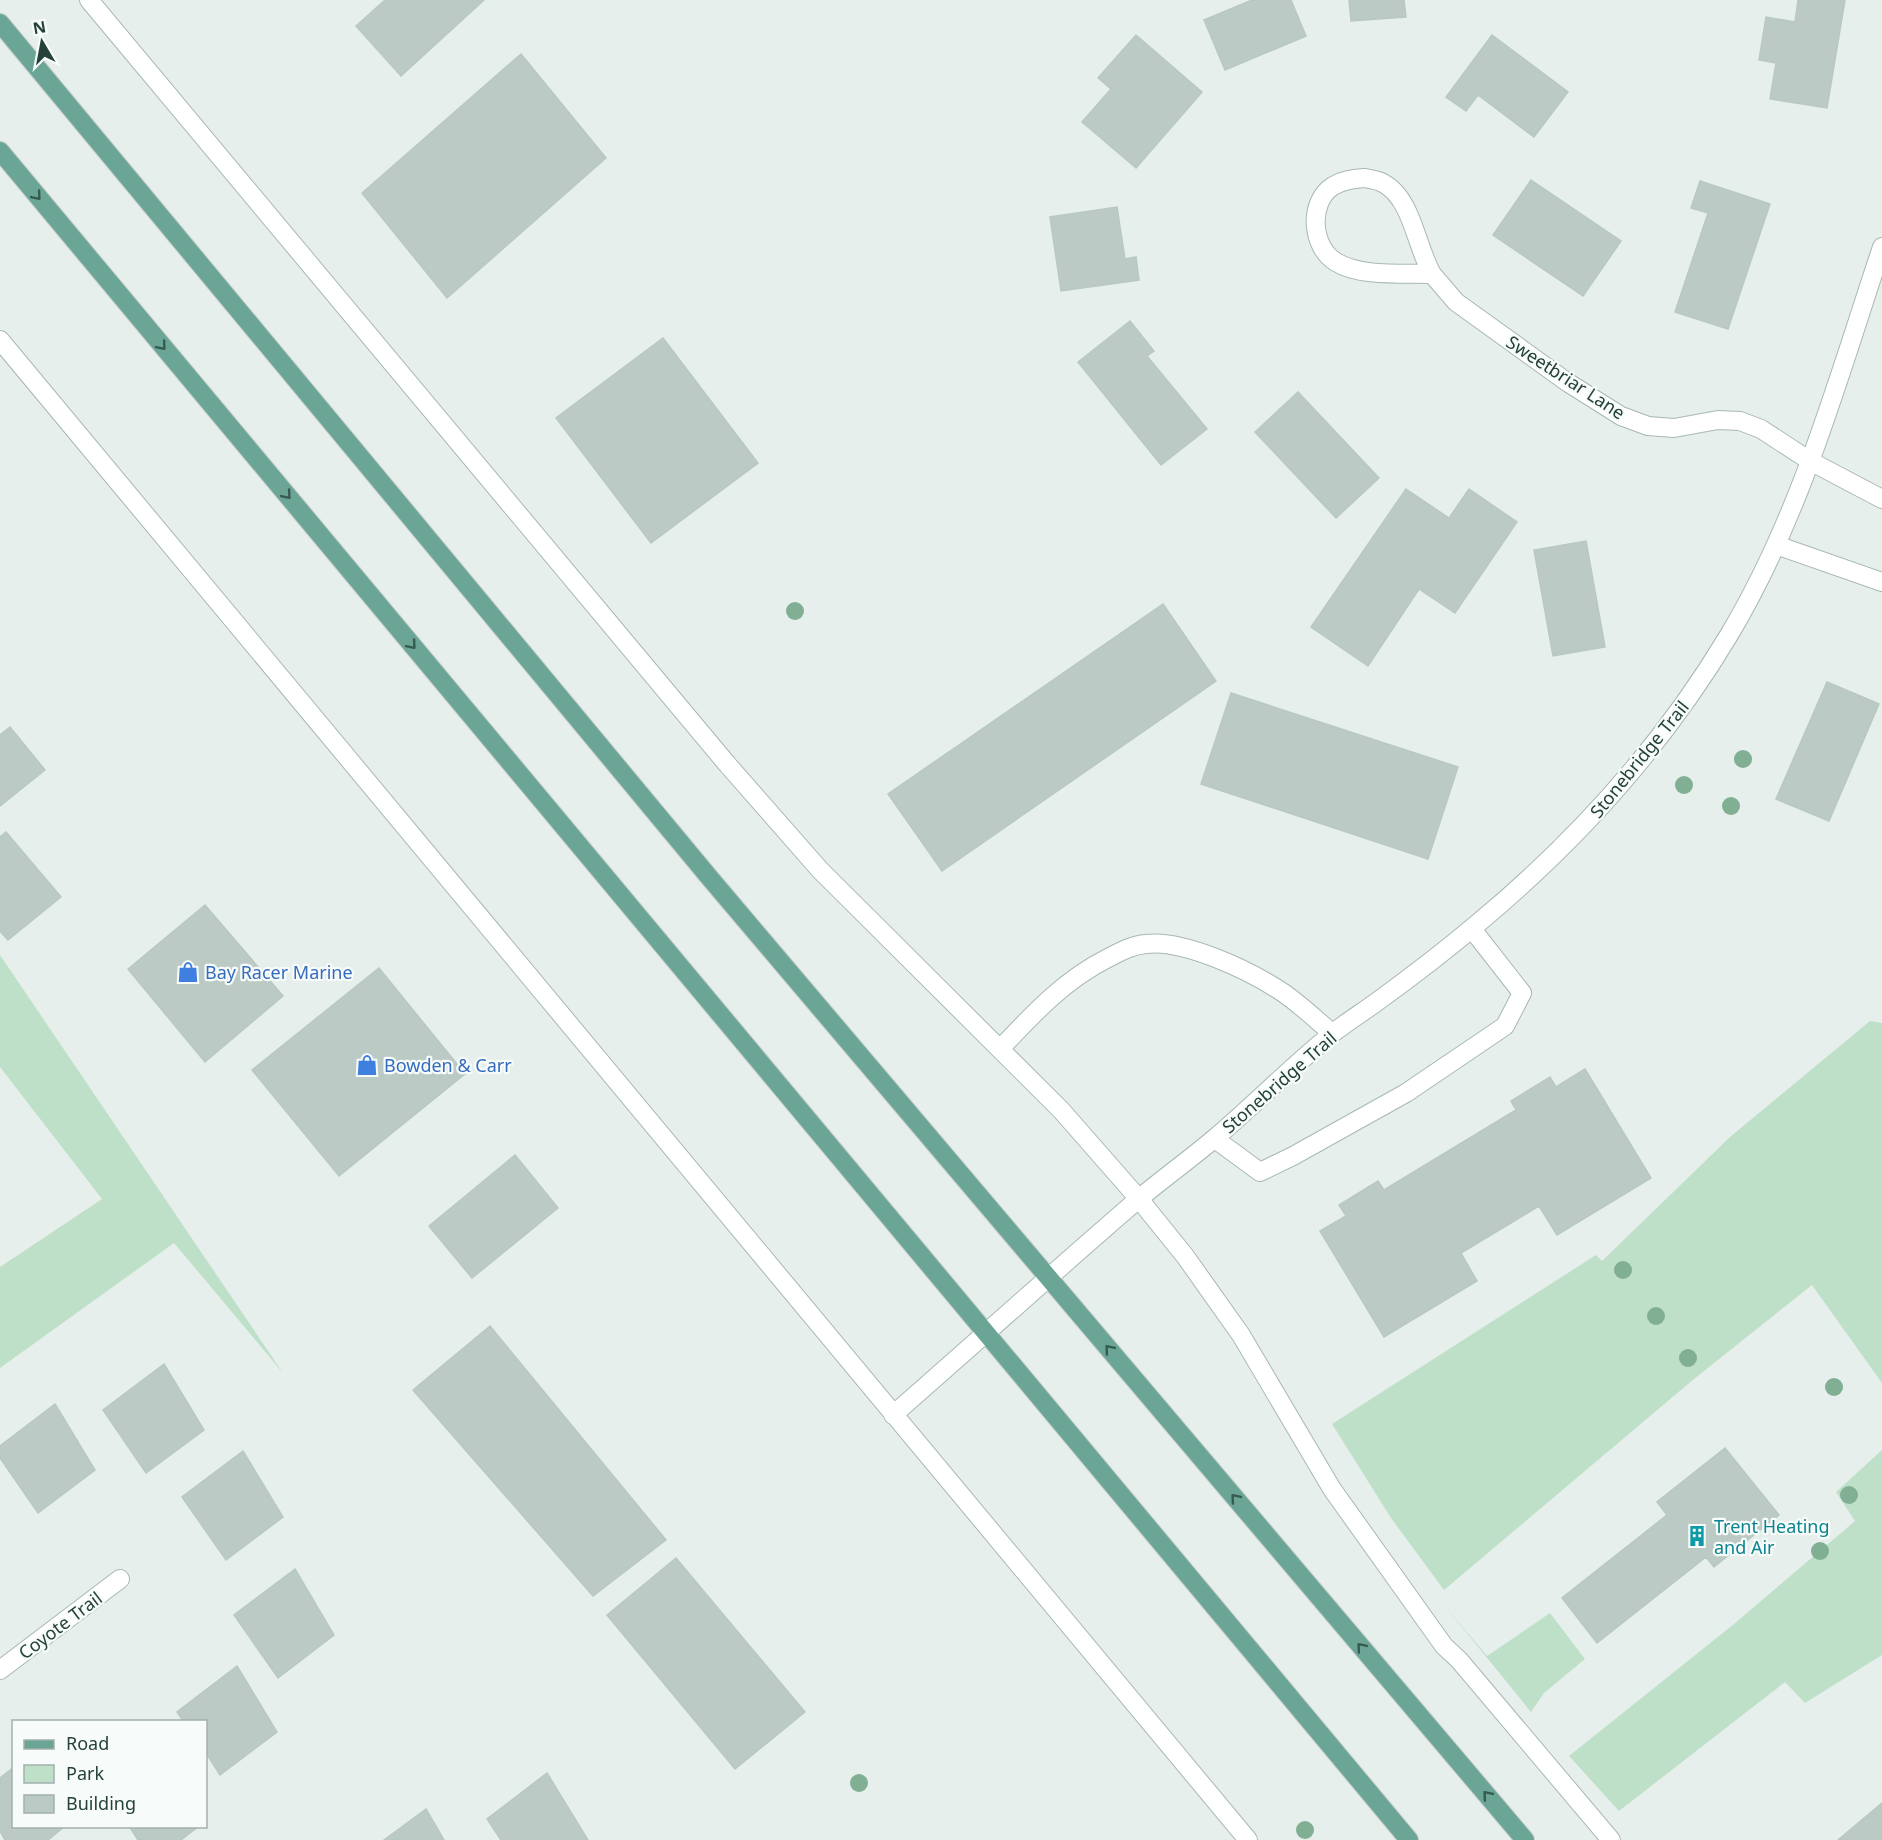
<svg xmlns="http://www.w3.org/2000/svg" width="1882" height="1840" font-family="'Noto Sans',sans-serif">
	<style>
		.green { fill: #bfe0c8 }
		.building { fill: #bbcac4; stroke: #b8c9c2; stroke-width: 1.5 }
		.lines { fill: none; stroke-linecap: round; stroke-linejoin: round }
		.minor-casing { stroke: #a8b8b2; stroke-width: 20 }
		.primary-casing { stroke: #c2cac8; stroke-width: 20 }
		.minor { stroke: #fff; stroke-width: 18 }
		.primary { stroke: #6aa596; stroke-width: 18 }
		.tree { fill: #80af93 }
		.oneway { stroke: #365b51 }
		.labels { text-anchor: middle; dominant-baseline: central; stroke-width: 4.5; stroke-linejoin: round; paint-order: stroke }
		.street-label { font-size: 18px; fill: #24423a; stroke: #f7fbf9 }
		.shop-label { font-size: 18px; fill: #366cbe; stroke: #f7fbf9; text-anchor: start }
		.culture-label { font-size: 18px; fill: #0d838f; stroke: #f7fbf9; text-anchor: start }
	</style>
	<rect width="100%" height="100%" fill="#e6efeb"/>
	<path class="green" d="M0 955 283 1373 174 1243 0 1368V1267L102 1199 0 1067Z
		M1870 1021 1882 1023V1383L1812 1285 1694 1379 1444 1590 1391 1518 1332 1424 1596 1255 1602 1261 1730 1137Z
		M1882 1450V1655L1805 1703 1785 1682 1619 1811 1569 1756 1734 1624 1855 1521 1836 1492Z
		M1444 1605 1487 1656 1550 1613 1585 1659 1544 1693 1531 1712Z"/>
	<path class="building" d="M385 0H484L401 76 356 26Z
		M1252 0H1291L1306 36 1225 70 1204 20Z
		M1349 0H1404L1406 17 1351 21Z
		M1798 0H1845L1827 108 1770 99 1776 63 1759 60 1766 17 1795 22Z
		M1136 35 1202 92 1136 168 1082 122 1111 89 1098 78Z
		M1492 35 1568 92 1534 137 1478 95 1466 111 1446 97Z
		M521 54 606 158 447 298 362 193Z
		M1531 180 1621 241 1583 296 1493 235Z
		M1700 181 1770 204 1728 329 1675 312 1708 213 1691 208Z
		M1117 207 1125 259 1136 257 1139 280 1061 291 1050 217Z
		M1130 321 1154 351 1147 356 1207 429 1161 465 1078 362Z
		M663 338 758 463 651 543 556 418Z
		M1298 392 1379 478 1336 518 1255 432Z
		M1406 489 1449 518 1469 489 1517 522 1455 613 1419 589 1368 666 1311 627Z
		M1586 541 1605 647 1553 656 1534 550Z
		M1163 604 1216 681 942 871 888 794Z
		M1827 682 1879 704 1829 821 1776 799Z
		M1231 693 1458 767 1428 859 1201 784Z
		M10 727 45 770 0 806V735Z
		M6 832 61 897 8 940 0 931V837Z
		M205 905 283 996 205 1062 128 969Z
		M379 968 465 1074 339 1176 252 1070Z
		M1585 1069 1651 1178 1557 1235 1539 1206 1461 1253 1477 1281 1384 1337 1320 1231 1346 1216 1339 1205 1378 1181 1384 1190 1516 1110 1511 1101 1550 1077 1556 1087Z
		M515 1155 558 1208 472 1278 429 1226Z
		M490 1326 666 1540 593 1596 413 1390Z
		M164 1364 204 1430 146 1473 103 1410Z
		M55 1404 95 1470 38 1513 0 1458V1446Z
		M1725 1448 1779 1515 1714 1567 1706 1557 1597 1643 1562 1598 1667 1515 1657 1502Z
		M243 1451 283 1517 226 1560 182 1497Z
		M676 1558 805 1712 735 1769 607 1615Z
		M295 1569 334 1635 278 1678 234 1615Z
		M237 1666 277 1732 220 1775 206 1753V1722H184L177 1712Z
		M14 1767V1826H65L48 1840H5L0 1831V1778Z
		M547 1773 588 1840H501L487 1819Z
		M1882 1803V1840H1838Z
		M426 1809 444 1840H384Z
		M129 1826H199L181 1840H138Z"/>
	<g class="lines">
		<defs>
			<path id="minor" d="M89 0 727 764 820 870 1061 1110 1139 1199 1185 1256 1241 1335 1332 1489 1444 1646 1459 1660 1611 1840
				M1364 178C1370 179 1377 180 1383 183 1412 198 1416 246 1432 274 1403 273 1360 277 1336 262 1311 247 1308 202 1333 186 1343 180 1353 179 1364 178Z
				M1432 274 1456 302 1567 382 1621 416 1648 426 1674 428 1718 420 1740 421 1761 429 1810 461 1882 499
				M0 340 1248 1840
				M1776 545 1882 582
				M1000 1049C1033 1014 1064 980 1108 958 1120 952 1132 945 1146 944 1183 939 1248 970 1279 990 1298 1002 1315 1019 1332 1033
				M1215 1139 1260 1172 1293 1156 1406 1093 1505 1026 1522 993 1472 929
				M893 1415C974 1344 1054 1272 1135 1202 1161 1180 1189 1160 1215 1138 1255 1104 1292 1066 1333 1033 1347 1022 1363 1012 1378 1001 1411 977 1445 951 1477 924 1578 840 1662 747 1729 635 1801 515 1838 378 1882 247
				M0 1670 120 1579"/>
			<path id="primary" d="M0 23 709 877 1525 1840
				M0 151 1409 1840"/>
		</defs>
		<use href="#minor" class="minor-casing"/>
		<use href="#primary" class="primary-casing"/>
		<use href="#minor" class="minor"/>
		<use href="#primary" class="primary"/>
	</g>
	<g class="tree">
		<circle cx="795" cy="611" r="9"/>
		<circle cx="1743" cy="759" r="9"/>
		<circle cx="1684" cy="785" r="9"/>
		<circle cx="1731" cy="806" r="9"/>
		<circle cx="1623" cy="1270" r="9"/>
		<circle cx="1656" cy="1316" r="9"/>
		<circle cx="1688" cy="1358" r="9"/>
		<circle cx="1834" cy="1387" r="9"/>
		<circle cx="1849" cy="1495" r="9"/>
		<circle cx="1820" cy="1551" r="9"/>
		<circle cx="859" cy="1783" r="9"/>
		<circle cx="1305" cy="1830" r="9"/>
	</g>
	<defs><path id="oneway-chevron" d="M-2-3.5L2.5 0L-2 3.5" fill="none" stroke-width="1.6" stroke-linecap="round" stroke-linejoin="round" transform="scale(1.5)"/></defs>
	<g class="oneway">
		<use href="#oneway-chevron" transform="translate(37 196) rotate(50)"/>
		<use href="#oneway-chevron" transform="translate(162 346) rotate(50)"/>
		<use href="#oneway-chevron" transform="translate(287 495) rotate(50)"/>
		<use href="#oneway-chevron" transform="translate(412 645) rotate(50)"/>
		<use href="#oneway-chevron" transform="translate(1109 1349) rotate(-130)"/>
		<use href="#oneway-chevron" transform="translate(1235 1498) rotate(-130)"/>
		<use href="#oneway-chevron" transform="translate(1361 1647) rotate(-130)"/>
		<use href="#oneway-chevron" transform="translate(1487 1795) rotate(-130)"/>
	</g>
	<defs>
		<symbol id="shop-bare" viewBox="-9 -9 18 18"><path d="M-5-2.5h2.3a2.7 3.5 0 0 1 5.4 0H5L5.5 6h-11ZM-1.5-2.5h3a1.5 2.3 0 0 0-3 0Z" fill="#3f7fe0" stroke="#f7fbf9" stroke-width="2.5" paint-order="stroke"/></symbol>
		<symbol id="building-bare" viewBox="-9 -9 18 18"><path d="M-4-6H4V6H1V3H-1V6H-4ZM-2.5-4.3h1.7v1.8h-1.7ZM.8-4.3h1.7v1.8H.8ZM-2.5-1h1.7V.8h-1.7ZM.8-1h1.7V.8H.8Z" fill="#0f9aa8" stroke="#f7fbf9" stroke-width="2.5" paint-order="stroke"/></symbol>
	</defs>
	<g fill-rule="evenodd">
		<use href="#shop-bare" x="173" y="957" width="30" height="30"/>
		<use href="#shop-bare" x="352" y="1050" width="30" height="30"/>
		<use href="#building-bare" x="1682" y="1521" width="30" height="30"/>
	</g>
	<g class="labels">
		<g class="street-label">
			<text transform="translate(1566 377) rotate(33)">Sweetbriar Lane</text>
			<text transform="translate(1639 759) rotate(-51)">Stonebridge Trail</text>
			<text transform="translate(1279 1082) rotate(-41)">Stonebridge Trail</text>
			<text transform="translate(60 1625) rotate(-37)">Coyote Trail</text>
		</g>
		<g class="shop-label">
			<text x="205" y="972">Bay Racer Marine</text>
			<text x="384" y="1065">Bowden &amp; Carr</text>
		</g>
		<g class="culture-label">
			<text x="1714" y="1526">Trent Heating<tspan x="1714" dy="21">and Air</tspan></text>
		</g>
	</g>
	<rect x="12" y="1720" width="195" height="108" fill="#f7fbf9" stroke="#a3b1ad" stroke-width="1.5"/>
	<rect x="24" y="1740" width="30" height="9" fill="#6aa596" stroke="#a3b1ad" stroke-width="1.5"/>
	<text x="66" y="1750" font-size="18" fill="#24423a">Road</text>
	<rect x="24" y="1765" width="30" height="18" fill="#bfe0c8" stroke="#a3b1ad" stroke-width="1.5"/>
	<text x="66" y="1780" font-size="18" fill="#24423a">Park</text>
	<rect x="24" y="1795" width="30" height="18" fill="#bbcac4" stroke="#a3b1ad" stroke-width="1.5"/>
	<text x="66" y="1810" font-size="18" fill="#24423a">Building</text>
	<g transform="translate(42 42) rotate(350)" stroke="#f7fbf9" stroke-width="4.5" paint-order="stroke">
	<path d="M0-4.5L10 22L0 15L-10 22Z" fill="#24423a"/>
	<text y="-9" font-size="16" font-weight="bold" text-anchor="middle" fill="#24423a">N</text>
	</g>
</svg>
